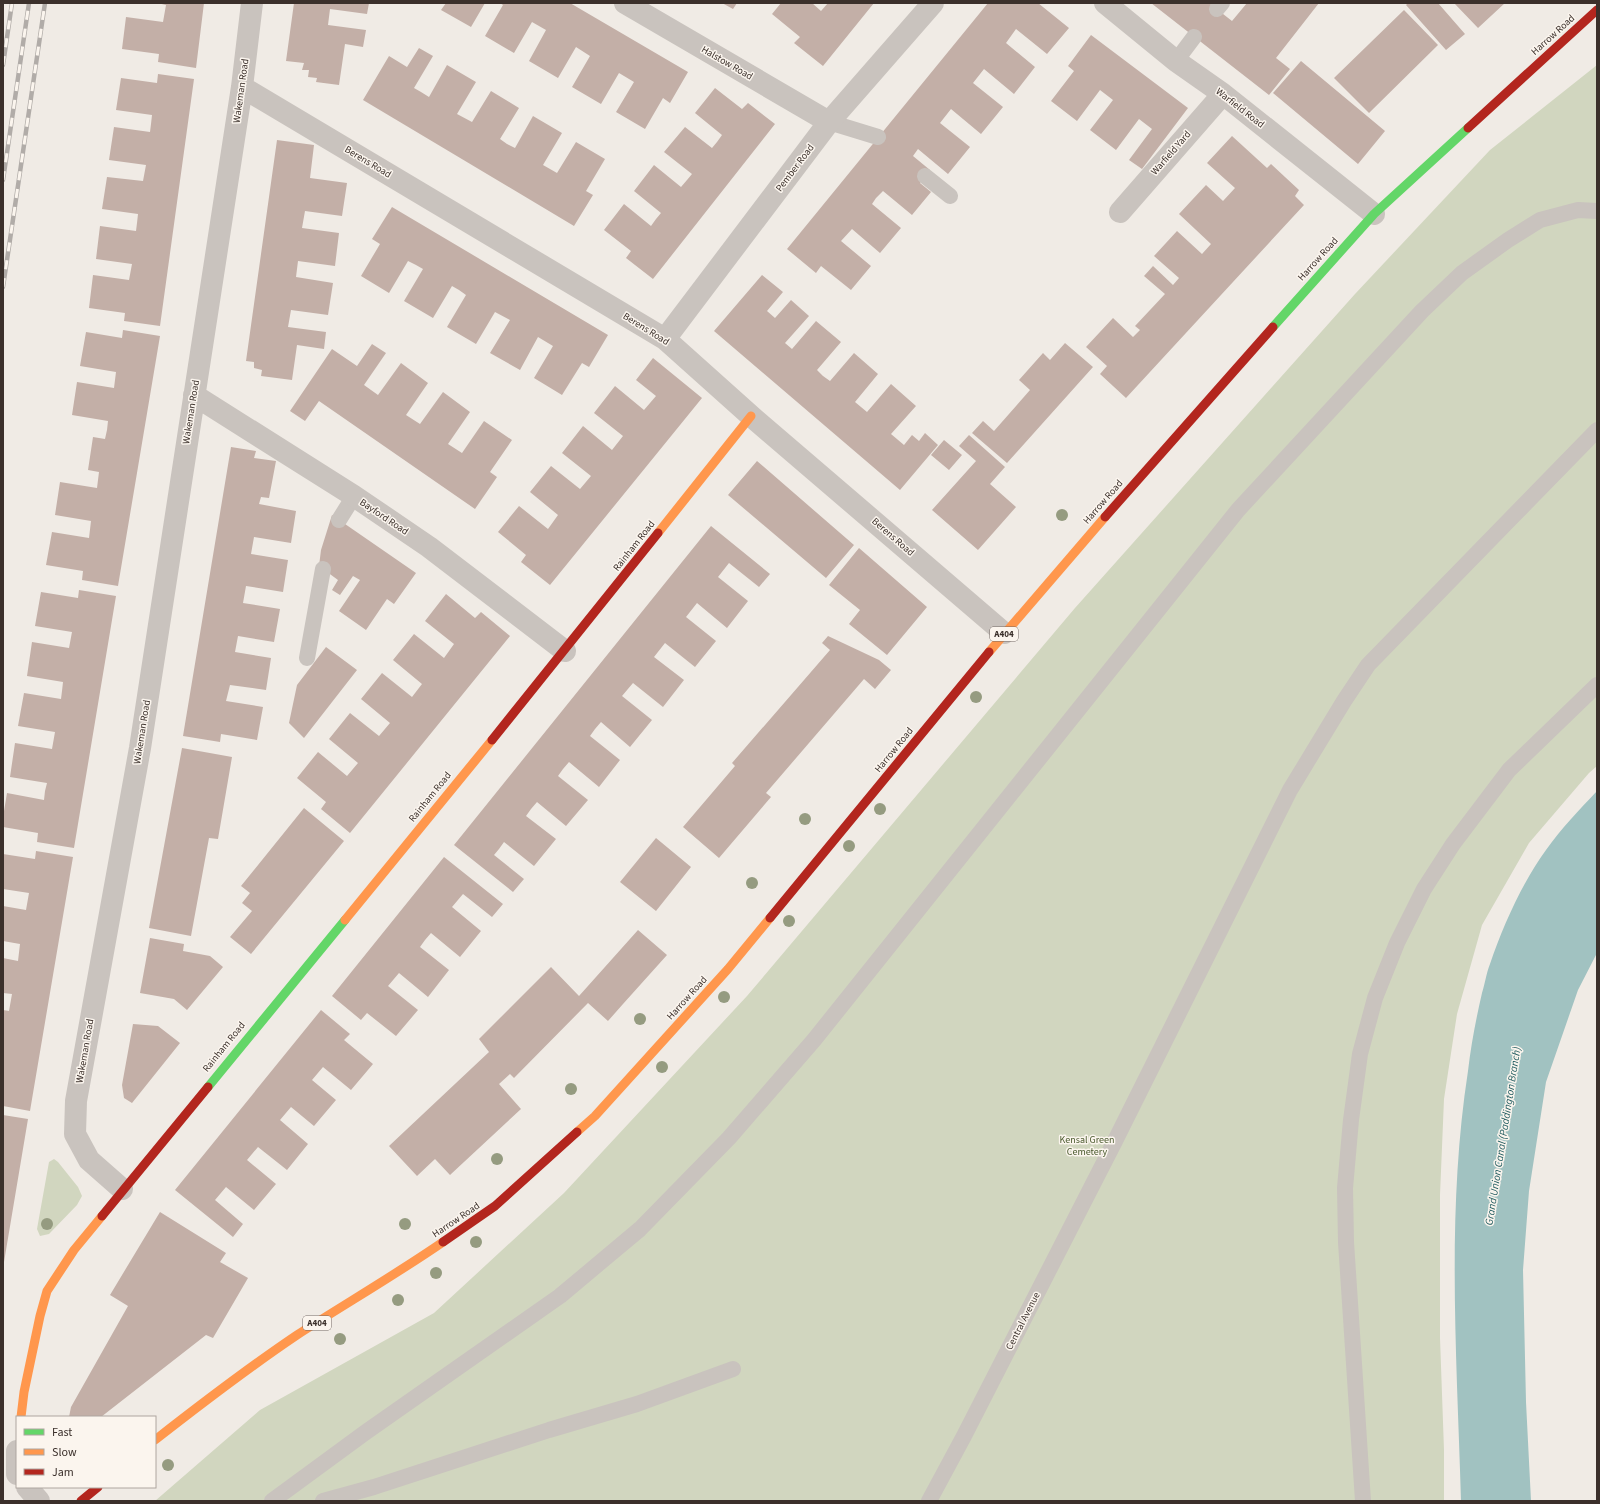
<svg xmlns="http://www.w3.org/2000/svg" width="1600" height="1504" font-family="'Source Sans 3',sans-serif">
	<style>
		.green { fill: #d1d6bf }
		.water { fill: #a1c2c1 }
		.building { fill: #c3afa7 }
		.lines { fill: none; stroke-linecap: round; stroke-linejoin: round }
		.lane { stroke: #c9c3be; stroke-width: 16 }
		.street { stroke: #c9c3be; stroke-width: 22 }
		.fast { stroke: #63d668; stroke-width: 9 }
		.slow { stroke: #ff974d; stroke-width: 9 }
		.jam { stroke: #b3261e; stroke-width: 9 }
		.rail-casing { stroke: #b1aca8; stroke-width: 4.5 }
		.rail { stroke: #fbf5ee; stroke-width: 3; stroke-dasharray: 9; stroke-linecap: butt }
		.tree { fill: #959b80 }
		.labels { text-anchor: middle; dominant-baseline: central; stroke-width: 3; stroke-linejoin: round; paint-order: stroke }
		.shield { fill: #fbf5ee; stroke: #756b66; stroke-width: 1 }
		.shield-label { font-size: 9px; font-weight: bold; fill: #3b302b }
		.street-label { font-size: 10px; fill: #3b302b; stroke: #fbf5ee }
		.park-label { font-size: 10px; fill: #4a5a2e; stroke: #fbf5ee }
		.water-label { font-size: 11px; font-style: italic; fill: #1f5a5e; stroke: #fbf5ee }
	</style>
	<rect width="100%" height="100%" fill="#f0ebe5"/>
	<path class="green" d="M1597 65V766L1589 773 1529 843 1482 925 1457 1014 1444 1099 1440 1195V1338L1444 1450V1501H155L260 1410 434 1313 564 1193 747 996 1075 608 1355 294 1490 150Z
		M54 1159 58 1162 78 1187 82 1196 77 1205 49 1234 40 1236 37 1229 49 1162Z"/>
	<path class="water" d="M1597 791V953L1578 990 1546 1082 1529 1191 1523 1270 1526 1402 1531 1501H1461C1457 1358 1446 1213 1468 1071 1471 1045 1476 1019 1482 993 1485 984 1486 974 1490 964 1503 926 1522 883 1546 850 1561 829 1579 810 1597 791Z"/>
	<path class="building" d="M157 3H204L196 68 158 62 159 54 122 49 126 17 163 22 166 5Z
		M294 3H369L367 14 330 9 328 25 366 30 363 47 345 44 339 85 316 82 317 78 308 77 309 70H302L304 63 286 61Z
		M446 3H485L471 27 441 10Z
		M500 3H570L688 72 670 103 663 98 645 129 616 112 634 82 619 73 601 104 572 87 590 56 576 47 558 78 529 61 546 30 532 22 514 53 485 36 503 5Z
		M722 3H737L733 9Z
		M781 3H812L821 11 828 3H874L823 66 794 43 800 37 772 14Z
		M988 3H1038L1069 28 1047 54 1016 29 1006 43 1035 67 1014 94 984 69 973 83 1003 107 981 134 951 109 940 123 970 147 948 174 918 149 913 156 930 170 920 183 931 192 912 215 883 191 876 198 872 204 901 228 880 253 852 229 841 241 871 266 851 290 821 266 816 273 787 249Z
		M1151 3H1209L1232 21 1247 3H1319L1276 58 1290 69 1269 95Z
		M1408 3H1438L1465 34 1446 50 1406 5Z
		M1454 3H1505L1478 28Z
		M1404 10 1438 45 1369 113 1334 78Z
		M1091 35 1188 108 1142 169 1129 160 1152 129 1139 119 1116 150 1090 130 1113 100 1100 90 1077 121 1051 101 1074 71 1068 66Z
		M419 48 433 56 414 88 421 92 429 97 447 65 476 82 457 114 472 122 491 91 519 108 500 139 507 144 515 148 533 116 562 133 543 165 557 173 576 142 605 159 586 191 593 195 574 226 363 100 389 56 407 67Z
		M1301 61 1385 131 1358 164 1273 93Z
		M158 74 194 79 160 326 124 321 125 313 89 308 93 275 129 280 132 264 96 259 100 226 136 231 137 223 138 214 102 209 107 177 143 181 146 165 109 160 114 127 150 132 151 124 152 115 116 110 121 78 157 83Z
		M715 88 742 109 748 103 775 124 653 279 626 258 631 251 604 230 624 204 651 226 656 219 661 213 634 191 654 165 681 187 687 180 692 174 664 152 685 127 712 148 717 142 722 135 695 113Z
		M1232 136 1267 168 1271 164 1299 190 1295 196 1304 205 1126 398 1100 374 1107 366 1086 347 1113 318 1133 337 1140 330 1135 326 1165 294 1144 276 1153 266 1173 285 1179 278 1154 256 1177 231 1202 254 1211 244 1179 214 1206 185 1223 201 1235 188 1207 163Z
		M277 140 314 145 310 178 347 183 342 216 305 211 302 228 339 233 335 266 298 261 296 277 333 283 328 315 291 310 288 327 326 332 324 349 297 345 292 380 261 376 262 370 254 368V362L246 361Z
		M392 207 608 335 589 367 582 363 562 395 534 378 553 346 538 337 520 370 490 353 510 320 495 312 476 344 447 327 466 295 459 290 452 286 433 318 404 301 423 269 416 265 408 261 389 293 361 276 380 244 372 239Z
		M762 275 783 292 767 311 775 318 791 300 809 316 785 343 792 349 816 321 841 342 817 370 823 376 830 381 854 353 878 374 855 402 867 412 891 384 916 406 891 434 904 445 912 435 919 441 925 433 938 445 900 490 714 331Z
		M123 330 160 336 118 586 82 580 83 571 46 565 52 532 89 538 91 521 55 515 60 482 97 488 99 472 88 470 93 437 105 439 107 430 108 421 72 415 77 382 114 388 116 372 80 366 86 332 122 338Z
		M1065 343 1093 367 1007 463 972 433 983 421 994 431 1030 390 1019 380 1043 353 1050 360Z
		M372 344 386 353 364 385 378 395 401 363 428 383 406 415 420 424 443 392 470 412 448 444 462 453 484 421 512 440 490 472 497 477 475 509 319 401 305 421 290 411 332 349 357 366Z
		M653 358 702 398 550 585 521 562 526 555 498 532 519 506 548 529 558 515 530 492 551 466 580 489 591 476 562 453 583 426 612 450 623 436 594 413 615 386 644 410 656 396 636 380Z
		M969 435 1005 467 990 484 1016 507 978 550 932 510 976 461 959 446Z
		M944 440 962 455 949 470 931 455Z
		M231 447 256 451 254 458 276 461 269 498 261 497 259 504 296 511 291 543 254 537 251 554 288 560 283 592 246 586 243 603 280 609 274 642 238 636 235 652 271 658 266 690 230 685 226 701 263 707 257 740 221 734 220 742 183 736Z
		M757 461 854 545 826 578 728 495Z
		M332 515 416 573 394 604 387 599 366 630 339 611 360 580 353 576 340 595 332 590 338 580 319 566 321 550Z
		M711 526 770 574 759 587 729 563 718 577 748 601 727 628 697 603 686 617 716 641 695 667 665 643 654 657 684 680 663 707 633 683 622 696 652 720 630 747 601 722 595 729 590 736 620 760 599 787 569 762 563 769 558 776 588 800 566 826 537 802 531 809 526 816 556 839 534 866 504 842 499 849 494 855 524 879 513 892 454 845Z
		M859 548 927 607 887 655 849 624 860 610 829 585Z
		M79 590 116 596 74 848 37 842 38 833 3 827V817L7 793 44 800 45 791 47 783 10 777 15 743 52 749 55 732 18 726 24 693 61 699 62 691 63 682 27 676 32 642 69 648 72 632 35 626 41 592 78 598Z
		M446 594 475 618 481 612 510 636 350 833 321 809 326 802 297 778 318 752 347 776 358 763 329 739 350 713 379 736 390 723 361 699 382 673 412 697 422 684 393 660 414 634 444 658 454 644 425 621Z
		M828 636 879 660 891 670 875 689 864 679 766 793 771 797 719 858 683 827 735 766 732 763 830 650 822 643Z
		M326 647 357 670 304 738 289 723 297 685Z
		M182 748 232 757 218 839 209 838 191 936 149 928Z
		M304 808 344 841 251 954 230 937 252 911 242 903 250 893 241 886Z
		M656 838 691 867 656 911 620 882Z
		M36 851 73 857 30 1111 3 1106V1010L9 1011 12 994 3 993V958L18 961 20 944 3 941V906L26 910 29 893 3 889V854L35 859Z
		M444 857 503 904 492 917 463 894 452 907 481 931 460 957 431 933 425 940 420 947 449 970 428 997 399 973 388 986 418 1010 396 1036 367 1013 361 1020 332 996Z
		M638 930 667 955 623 1004 608 1021 588 1003 514 1078 510 1074 499 1084 521 1109 450 1175 435 1159 417 1176 389 1146 489 1052 479 1039 551 967 579 996Z
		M150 938 184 944 183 951 210 956 223 967 187 1010 174 999 140 993Z
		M321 1010 350 1034 344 1040 373 1064 351 1090 323 1067 312 1080 336 1100 314 1126 291 1107 280 1120 308 1144 287 1170 258 1147 252 1154 247 1160 276 1184 254 1210 226 1187 215 1200 243 1224 233 1237 175 1190Z
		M133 1024 158 1026 180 1043 132 1103 124 1098 122 1085Z
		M3 1115 28 1119 4 1262H3Z
		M160 1212 226 1253 220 1262 248 1278 213 1338 206 1335 101 1417H69L71 1407 128 1306 110 1295Z"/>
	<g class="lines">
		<path class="lane" d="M1217 9 1222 3
			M1176 61 1194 37
			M829 122 878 137
			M925 176 950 196
			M339 520 354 496
			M307 658 323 569
			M272 1501 366 1432 560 1296 640 1229 729 1138 814 1040 1238 510 1422 311 1462 273 1508 240 1540 220 1578 210 1597 211
			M323 1501 374 1487 549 1430 637 1404 733 1369
			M929 1501 964 1436 1115 1141 1290 790 1344 701 1368 665 1597 430
			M1363 1501 1346 1242 1345 1188 1351 1120 1360 1054 1375 998 1397 943 1424 889 1453 844 1509 770 1597 685"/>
		<path class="street" d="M625 3 829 122
			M1105 3 1176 61 1223 94 1374 214
			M242 87 665 339 751 416 1004 633
			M1120 212 1223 94
			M665 339 829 122 933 3
			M194 395 354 496 429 547 565 651
			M122 1189 89 1160 75 1134 76 1101 140 748 242 87 252 3
			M17 1451V1474
			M27 1487 39 1501"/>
		<path class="fast" d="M1273 327 1374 214 1468 128
			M208 1087 345 920"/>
		<path class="slow" d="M658 533 751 416
			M989 652 1105 517
			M345 920 492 740
			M577 1132 595 1116 728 969 770 918
			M21 1417 24 1392 40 1316 47 1291 74 1250 102 1216
			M155 1440C201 1404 248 1368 297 1335 345 1304 395 1275 443 1242"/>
		<path class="jam" d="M1468 128 1597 10
			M1105 517 1273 327
			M492 740 658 533
			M770 918 989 652
			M102 1216 208 1087
			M443 1242 495 1206 577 1132
			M81 1501 98 1487"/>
		<defs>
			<path id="rail" d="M3 65 12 3
				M3 180 29 3
				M3 287 45 3"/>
		</defs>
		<use href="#rail" class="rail-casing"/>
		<use href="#rail" class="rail"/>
	</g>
	<g class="tree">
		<circle cx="1062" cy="515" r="6"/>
		<circle cx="976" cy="697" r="6"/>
		<circle cx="880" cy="809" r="6"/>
		<circle cx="805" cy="819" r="6"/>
		<circle cx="849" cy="846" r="6"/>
		<circle cx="752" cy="883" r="6"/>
		<circle cx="789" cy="921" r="6"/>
		<circle cx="724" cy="997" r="6"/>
		<circle cx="640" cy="1019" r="6"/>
		<circle cx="662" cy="1067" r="6"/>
		<circle cx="571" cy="1089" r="6"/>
		<circle cx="497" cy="1159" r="6"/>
		<circle cx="47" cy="1224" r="6"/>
		<circle cx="405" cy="1224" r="6"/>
		<circle cx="476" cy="1242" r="6"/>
		<circle cx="436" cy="1273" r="6"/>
		<circle cx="398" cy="1300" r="6"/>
		<circle cx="340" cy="1339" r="6"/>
		<circle cx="168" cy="1465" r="6"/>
	</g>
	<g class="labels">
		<g class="shield">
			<rect x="990" y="627" width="28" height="14" rx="3"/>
			<rect x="303" y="1316" width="28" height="14" rx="3"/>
		</g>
		<g class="shield-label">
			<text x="1004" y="634">A404</text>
			<text x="317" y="1323">A404</text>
		</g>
		<g class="street-label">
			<text transform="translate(1553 35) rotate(-42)">Harrow Road</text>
			<text transform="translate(727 63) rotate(30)">Halstow Road</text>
			<text transform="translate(241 91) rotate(-82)">Wakeman Road</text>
			<text transform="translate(1240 108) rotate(38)">Warfield Road</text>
			<text transform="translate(1171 153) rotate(-49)">Warfield Yard</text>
			<text transform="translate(368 162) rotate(31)">Berens Road</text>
			<text transform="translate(795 168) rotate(-53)">Pember Road</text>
			<text transform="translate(1318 259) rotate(-48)">Harrow Road</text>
			<text transform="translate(646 329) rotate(32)">Berens Road</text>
			<text transform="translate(191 412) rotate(-81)">Wakeman Road</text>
			<text transform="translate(1103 502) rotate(-49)">Harrow Road</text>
			<text transform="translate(384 517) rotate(34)">Bayford Road</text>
			<text transform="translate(893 537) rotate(41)">Berens Road</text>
			<text transform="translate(634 546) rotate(-52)">Rainham Road</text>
			<text transform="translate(142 732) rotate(-81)">Wakeman Road</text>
			<text transform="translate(894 750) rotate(-51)">Harrow Road</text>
			<text transform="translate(430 797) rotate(-51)">Rainham Road</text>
			<text transform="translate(687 998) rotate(-48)">Harrow Road</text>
			<text transform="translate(224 1047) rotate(-51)">Rainham Road</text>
			<text transform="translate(85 1051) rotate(-80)">Wakeman Road</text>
			<text transform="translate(456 1220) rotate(-34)">Harrow Road</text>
			<text transform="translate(1023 1321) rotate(-63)">Central Avenue</text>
		</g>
		<g class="park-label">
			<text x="1087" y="1140">Kensal Green<tspan x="1087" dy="12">Cemetery</tspan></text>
		</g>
		<g class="water-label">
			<text transform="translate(1503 1136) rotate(-81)">Grand Union Canal (Paddington Branch)</text>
		</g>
	</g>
	<rect width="1600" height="1504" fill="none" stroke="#3b302b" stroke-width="8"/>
	<rect x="16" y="1416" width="140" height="72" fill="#fbf5ee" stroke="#aea6a0"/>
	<rect x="24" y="1429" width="20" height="6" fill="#63d668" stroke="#aea6a0"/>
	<text x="52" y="1436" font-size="12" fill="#3b302b">Fast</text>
	<rect x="24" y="1449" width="20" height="6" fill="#ff974d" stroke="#aea6a0"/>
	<text x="52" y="1456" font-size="12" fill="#3b302b">Slow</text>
	<rect x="24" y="1469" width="20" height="6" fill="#b3261e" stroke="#aea6a0"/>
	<text x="52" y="1476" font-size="12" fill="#3b302b">Jam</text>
</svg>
